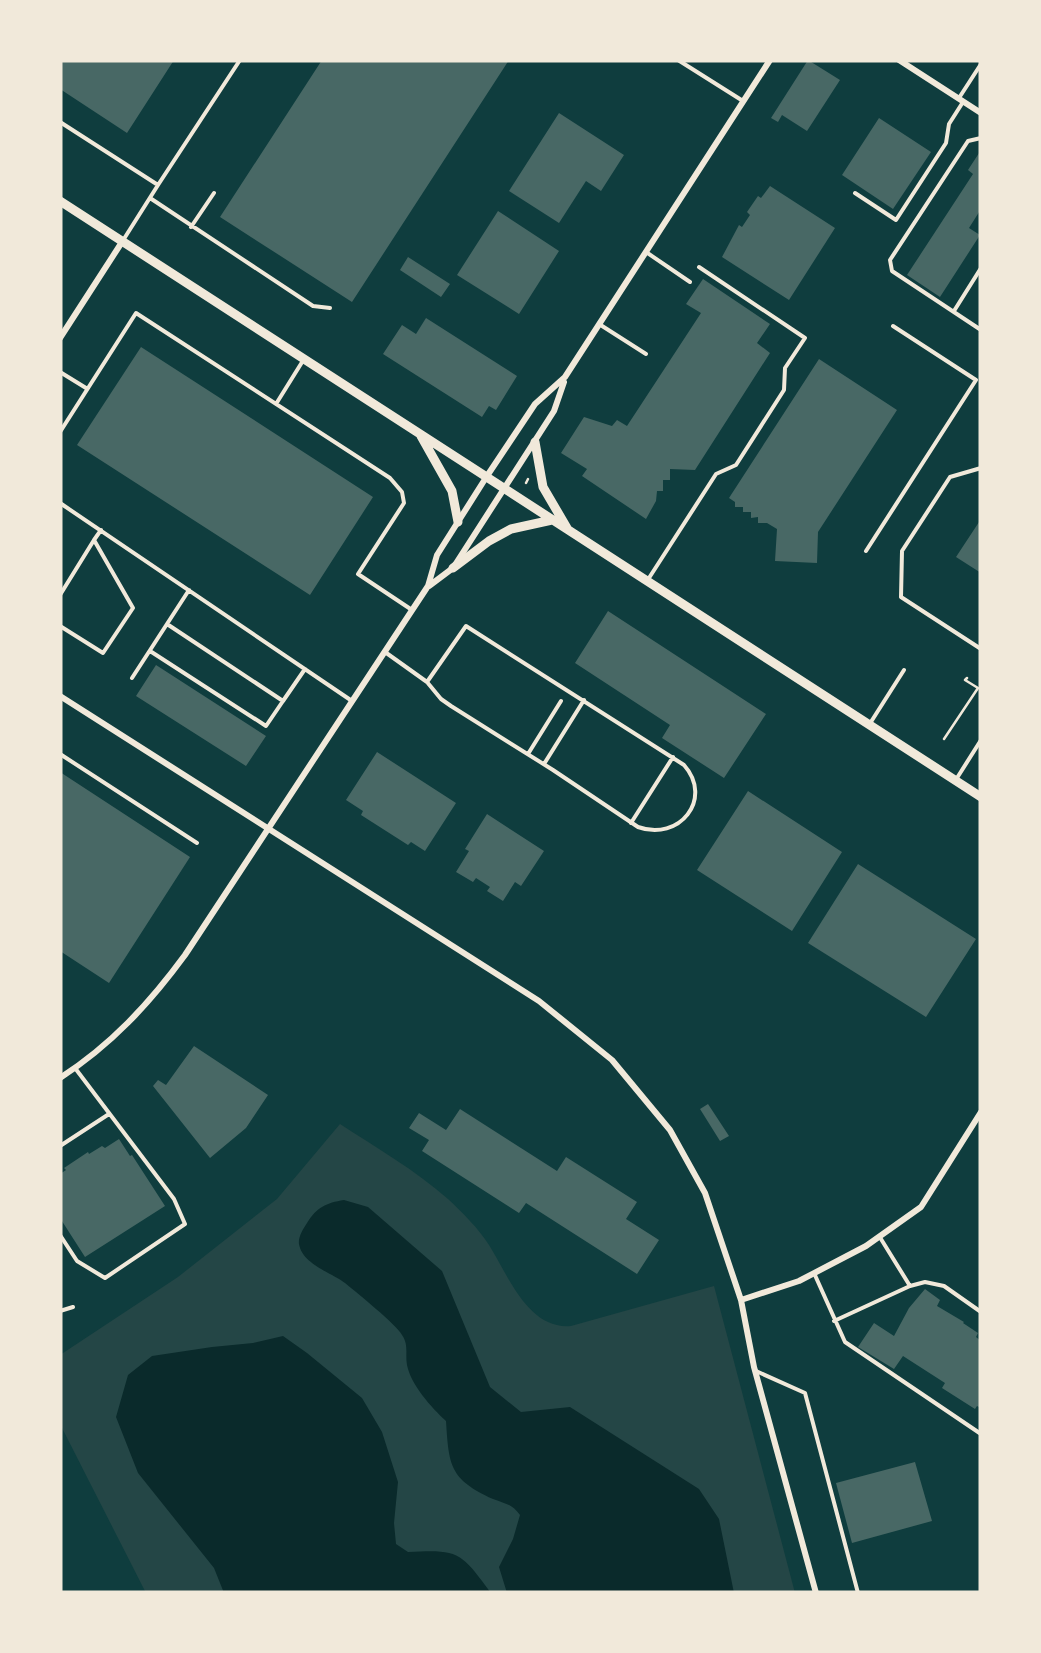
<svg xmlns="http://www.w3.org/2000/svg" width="1041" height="1653" font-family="Mulish,sans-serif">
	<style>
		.green { fill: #244646 }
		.water { fill: #0a2a2b }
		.building { fill: #486865 }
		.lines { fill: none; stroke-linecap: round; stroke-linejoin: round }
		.path { stroke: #f1e9da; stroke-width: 2.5 }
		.service { stroke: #f1e9da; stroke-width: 4 }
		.minor { stroke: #f1e9da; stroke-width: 6 }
		.tertiary { stroke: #f1e9da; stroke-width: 9 }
	</style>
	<rect width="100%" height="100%" fill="#0f3d3e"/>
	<path class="green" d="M340 1124C377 1148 415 1170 448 1199 462 1212 479 1229 489 1245 508 1275 528 1330 571 1326L714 1286 795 1593H146L60 1424V1355L178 1277 277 1199Z"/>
	<path class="water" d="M344 1200 368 1207 442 1271 490 1387 521 1412 570 1407 699 1489 719 1519 734 1593H507L499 1567 513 1539 520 1515C512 1504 506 1504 493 1499 449 1479 449 1465 446 1421 431 1407 411 1385 407 1365 405 1354 409 1345 402 1335 397 1325 356 1292 345 1283 332 1273 302 1264 299 1244 298 1237 303 1229 307 1223 317 1207 326 1203 344 1200Z
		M283 1336 307 1353 362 1398 382 1432 398 1482 394 1523 396 1544 408 1552C459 1549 461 1552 491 1593H224L214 1568 138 1473 116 1417 128 1375 152 1356 212 1347 253 1343Z"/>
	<path class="building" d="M60 60H174L127 133 60 89Z
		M322 60H509L352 302 220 217Z
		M808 60 840 80 807 131 782 115 778 122 771 118Z
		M559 113 624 155 601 191 586 181 559 223 509 191Z
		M879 118 931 152 893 209 842 175Z
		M981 150V209L969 228 980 235 940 297 907 275 973 174 968 170Z
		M770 186 835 228 789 300 722 257 739 225 742 227 750 215 747 212 758 196 761 198Z
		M498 211 559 251 519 314 457 275Z
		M408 257 450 284 441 297 400 270Z
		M703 279 770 324 757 343 770 353 695 470 670 469V480H663V491H657L656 501 646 519 582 476 587 469 561 453 584 417 612 426 617 420 627 426 701 313 686 304Z
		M426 318 517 376 496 410 489 406 482 417 383 354 402 325 416 334Z
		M141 347 373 497 310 595 77 445Z
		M819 359 897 410 818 532 817 563 775 561 777 529 767 523H758V517L751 518V512H743V507H735V502L729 498Z
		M981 519V573L956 557Z
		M608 611 766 714 724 778 662 738 670 725 575 663Z
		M156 665 266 736 246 766 136 696Z
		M377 752 456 803 425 851 411 842 408 845 361 815 363 811 346 800Z
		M60 772 190 857 109 983 60 951Z
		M748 791 842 852 792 931 697 870Z
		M487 814 544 851 521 886 515 882 503 901 487 891 490 887 476 878 473 882 456 872 469 851 465 849Z
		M858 864 976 939 926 1017 808 943Z
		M194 1046 268 1095 246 1128 210 1158 153 1086 158 1080 166 1085Z
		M708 1104 729 1136 720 1141 700 1109Z
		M460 1109 557 1171 566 1157 637 1202 626 1219 659 1240 637 1274 526 1203 519 1213 422 1151 429 1140 409 1128 419 1113 446 1130Z
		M119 1139 130 1156 132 1155 165 1206 85 1257 60 1218V1174L66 1170 64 1168 88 1152 89 1154 102 1146 105 1148Z
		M925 1289 940 1300 937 1306 964 1322 963 1323 978 1333 976 1337 981 1341V1408L977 1406 975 1409 942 1388 945 1383 903 1356 894 1369 858 1347 874 1323 894 1336 909 1308Z
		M915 1462 932 1521 852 1543 836 1483Z"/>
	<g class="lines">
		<path class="path" d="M526 483 528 479
			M944 739 978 688 965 680 967 678"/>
		<path class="service" d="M678 60 743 101
			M959 98 981 64
			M60 122 158 185 122 242
			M981 138 968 141 890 260 892 271 981 330
			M158 185 240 60
			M855 193 896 220 946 143 949 124 963 102
			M150 198 313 306 330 308
			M191 227 214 193
			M646 252 690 282
			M954 311 981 268
			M599 324 646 354
			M60 372 86 388
			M276 404 304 359
			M60 432 136 313 390 478 402 492 404 503 358 574 412 610
			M981 468 950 477 902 551 901 597 981 649
			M60 503 352 701
			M866 551 976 380 893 326
			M649 578 716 474 736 465 784 390 785 368 805 338 699 267
			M60 595 94 540
			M167 624 283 701 305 669
			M60 626 103 653 133 608 94 540 101 530
			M150 651 266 726 283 701
			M385 652 427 682 441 699 451 706 553 770 638 827C679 842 714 799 684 765L466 626 427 682
			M132 678 189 590
			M869 725 904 670
			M60 754 197 843
			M528 754 561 701
			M544 764 584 700
			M957 778 981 740
			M631 823 673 757
			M60 1146 109 1114
			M60 1235 77 1261 105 1278 185 1224 174 1199 75 1068
			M881 1239 910 1286
			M814 1273 845 1342 981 1434
			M60 1311 73 1307
			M834 1321 910 1286 925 1282 944 1286 981 1312
			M756 1371 805 1393 858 1593
			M60 1515V1525"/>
		<path class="minor" d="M899 60 981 113
			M60 338 122 242
			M429 586 453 568 554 411 564 382
			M60 696 539 1001 612 1060 670 1130 705 1193 741 1300 754 1367 816 1593
			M60 1078C111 1045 149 1004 185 955L428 586 437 555 487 476 535 404 565 377 770 60
			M741 1300 799 1281 866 1246 921 1207 981 1112"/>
		<path class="tertiary" d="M60 201 981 797
			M421 436 452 491 458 522
			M535 442 543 487 567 528
			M453 568 489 541 511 529 552 520"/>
	</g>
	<rect width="1041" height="1653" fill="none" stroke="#f1e9da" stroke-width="125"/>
</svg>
